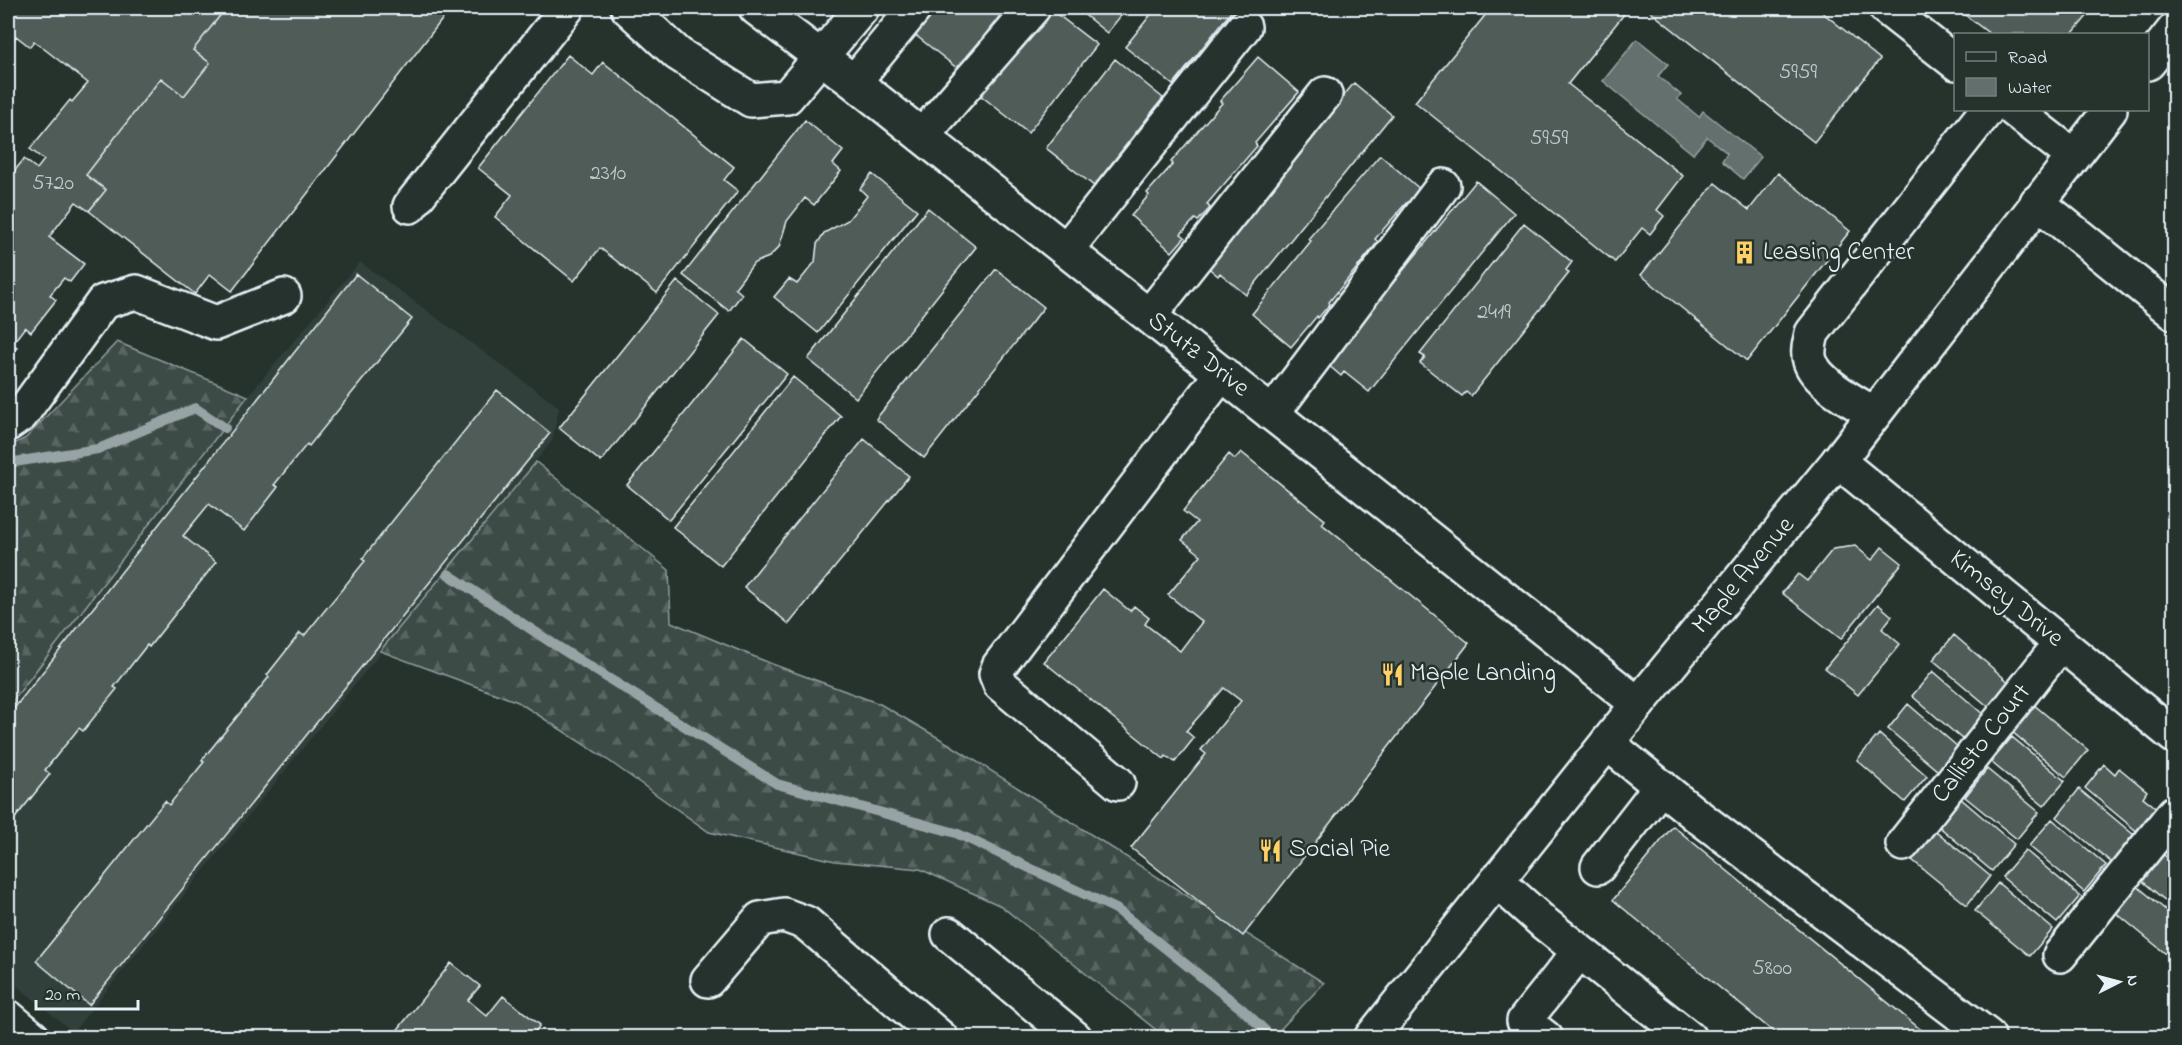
<svg xmlns="http://www.w3.org/2000/svg" width="2182" height="1045" font-family="'Indie Flower',sans-serif">
	<style>
		.built { fill: #333f3a }
		.forest { fill: url(#forest-firs); stroke: #939ea0; stroke-width: 1.5 }
		.water { fill: #636f6d; stroke: #98a3a5; stroke-width: 1.5 }
		.lines { fill: none; stroke-linecap: round; stroke-linejoin: round }
		.stream { stroke: #98a3a5; stroke-width: 10 }
		.building { fill: #505c59; stroke: #e8f1f8; stroke-width: 1.5 }
		.minor-casing { stroke: #e8f1f8; stroke-width: 38 }
		.major-casing { stroke: #e8f1f8; stroke-width: 38 }
		.minor { stroke: #26332d; stroke-width: 33 }
		.major { stroke: #26332d; stroke-width: 33 }
		.labels { text-anchor: middle; dominant-baseline: central; stroke-width: 5; stroke-linejoin: round; paint-order: stroke }
		.number-label { font-size: 22px; fill: #c2ccd0 }
		.poi-label { font-size: 26px; fill: #e8f1f8; stroke: #26332d; text-anchor: start }
		.street-label { font-size: 26px; fill: #e8f1f8; stroke: #26332d }
	</style>
	<defs>
		<pattern id="forest-firs" width="22" height="20" patternUnits="userSpaceOnUse" patternTransform="scale(1.5)"><rect width="22" height="20" fill="#3e4b47"/><path d="M5 1l3.5 6h-7zM16 11l3.5 6h-7z" fill="#5a6562"/></pattern>
	</defs>
	<rect width="100%" height="100%" fill="#26332d"/>
	<filter id="ink" filterUnits="userSpaceOnUse"><feTurbulence type="fractalNoise" baseFrequency=".0167" numOctaves="2"/><feDisplacementMap in="SourceGraphic" scale="12" xChannelSelector="R" yChannelSelector="G"/><feConvolveMatrix kernelMatrix="1 2 1 2 8 2 1 2 1" color-interpolation-filters="sRGB"/></filter>
	<g filter="url(#ink)">
		<path class="built" d="M360 262 559 407 552 441 73 1032 8 978V704L248 396Z"/>
		<path class="forest" d="M117 342 248 396 8 707V447L26 438Z
			M536 462 669 570 671 622 772 664 880 704 949 744 1324 983 1273 1037H1165L1001 906 920 869 835 861 709 832 602 756 518 702 380 651Z"/>
		<path class="water" d="M1637 39 1668 64 1658 76 1681 95 1677 99 1699 117 1703 111 1761 157 1743 179 1722 161 1727 153 1707 137 1693 154 1603 81Z"/>
		<g class="lines">
			<path class="stream" d="M8 463 98 449 195 408 225 428
				M448 574 552 643 777 784 956 833 1116 909 1242 1009 1273 1038"/>
		</g>
		<path class="building" d="M8 8H226L193 50 210 63 184 96 161 78 86 175 106 190 89 211 76 202 49 237 84 264 70 282 64 278 50 295 56 300 31 332 25 327 12 344 17 347 8 359V179L24 159 37 169 44 160 30 149 70 100 72 102 88 83 34 41 30 47 16 36 11 43 8 40Z
			M226 8H451L232 291 210 274 195 294 89 211 106 190 86 175 161 78 184 96 210 63 193 50Z
			M927 8H1006L958 69 909 30Z
			M1049 8 1097 45 1028 133 980 95Z
			M1076 8H1127L1107 33Z
			M1156 8H1234L1173 85 1125 47Z
			M1491 8H1629L1568 84 1683 176 1657 210 1664 216 1650 234 1642 228 1615 262 1415 102Z
			M1646 8H1817L1880 59 1814 142Z
			M1956 8H2094L2072 34H1990Z
			M568 55 593 75 603 62 734 167 724 180 738 191 657 293 600 248 574 281 495 217 512 195 478 168Z
			M1258 57 1299 92 1255 143 1257 146 1207 204 1210 208 1198 221 1195 219 1181 234 1185 237 1172 252 1131 216 1149 195 1147 193 1173 164 1171 162 1222 103 1220 101Z
			M1115 59 1163 98 1094 186 1046 148Z
			M1354 83 1392 115 1246 295 1220 273 1218 276 1205 265Z
			M805 120 843 151 833 164 841 171 814 205 805 198 787 221 779 247 769 257 754 263 735 288 742 294 729 311 683 275Z
			M1380 155 1421 190 1409 206 1406 203 1375 239 1378 242 1329 302 1330 304 1318 318 1317 316 1291 347 1252 314 1311 241 1308 239Z
			M1778 173 1850 231 1747 361 1641 275 1715 183 1749 210Z
			M872 174 917 210 818 333 774 297 789 279 797 284 815 262 817 244 824 233 848 220 867 196 860 189Z
			M1476 181 1514 213 1369 392 1344 372 1341 376 1327 364Z
			M928 208 976 247 856 398 808 359Z
			M1524 223 1572 262 1566 270 1569 273 1471 396 1466 392 1462 396 1420 363 1425 357 1420 354Z
			M996 269 1044 307 924 458 876 419Z
			M356 274 412 319 309 446 307 444 274 485 278 487 244 531 209 504 183 536 216 562 149 647 147 645 114 687 117 689 83 731 79 728 45 770 50 774 8 827V716Z
			M677 281 719 315 601 462 559 428Z
			M744 339 787 374 669 520 627 485Z
			M793 377 841 416 721 566 673 527Z
			M497 390 550 433 89 1005 36 961 165 801 169 805 204 762 202 760 269 677 267 675 300 633 304 636 365 561 362 559Z
			M864 439 909 476 789 624 744 587Z
			M1241 452 1325 520 1322 524 1469 643 1243 936 1131 848 1206 754 1201 750 1241 701 1224 688 1186 731 1194 738 1175 762 1166 756 1164 759 1044 662 1103 589 1130 611 1134 606 1149 618 1145 624 1180 651 1202 622 1168 595 1201 555 1182 540 1197 522 1183 511 1229 454 1235 459Z
			M1855 546 1872 560 1882 547 1902 563 1841 639 1782 593 1798 574 1807 581 1833 549Z
			M1878 604 1892 616 1882 629 1900 644 1858 695 1825 668Z
			M1954 635 2011 684 1990 708 1933 660Z
			M1933 671 1984 715 1963 740 1912 696Z
			M1908 704 1958 747 1938 771 1888 729Z
			M2033 704 2088 750 2066 777 2011 731Z
			M1879 734 1927 776 1905 802 1857 760Z
			M2012 737 2065 781 2044 806 1991 762Z
			M2104 764 2115 774 2119 768 2147 791 2143 797 2159 810 2140 834 2085 788Z
			M1987 769 2039 812 2017 839 1965 797Z
			M2079 789 2134 835 2112 863 2057 817Z
			M1960 798 2014 844 1992 871 1937 825Z
			M2052 819 2106 865 2084 892 2029 846Z
			M1673 826 1736 878 1931 1038H1781L1613 900Z
			M1936 831 1990 876 1967 905 1912 860Z
			M2174 837V859L2164 850Z
			M2025 850 2080 896 2057 923 2002 877Z
			M2162 853 2174 864V908L2140 879Z
			M1998 883 2053 929 2030 956 1975 911Z
			M2136 885 2174 917V954L2171 958 2115 912Z
			M451 963 480 986 468 1000 487 1016 503 996 540 1025 531 1038H391Z"/>
		<g class="lines">
			<defs>
				<path id="minor" d="M628 8 678 54 751 100 787 97 862 8
					M756 8 854 82 1638 704
					M1886 8 1956 63
					M854 82 915 8
					M2014 110 2073 156
					M922 136 1033 8
					M2037 202 2174 313
					M410 206 567 8
					M1066 250 1244 27
					M1149 316 1325 94
					M1272 414 1443 186
					M1874 414C1855 402 1817 383 1810 361 1807 351 1810 343 1812 333L1987 110
					M8 424 21 415 103 302 136 292 216 323 284 296
					M1838 461 2174 736
					M1607 743 1695 814 1988 1036
					M1118 783 1000 684 996 674 999 666 1222 373
					M1903 844 2061 643
					M1598 867 1661 786
					M1497 881 1544 923 1689 1038
					M949 934 1075 1038
					M2060 955 2174 813
					M708 980 760 919 784 915 806 923 941 1038
					M1546 1038 1524 1021 1579 952"/>
				<path id="major" d="M2148 63 2174 30
					M8 1017 33 1038
					M1371 1038 1638 704 1838 461 2110 110"/>
			</defs>
			<use href="#minor" class="minor-casing"/>
			<use href="#major" class="major-casing"/>
			<use href="#minor" class="minor"/>
			<use href="#major" class="major"/>
		</g>
	</g>
	<defs>
		<symbol id="building-bare" viewBox="-9 -9 18 18"><path d="M-4-6H4V6H1V3H-1V6H-4ZM-2.5-4.3h1.7v1.8h-1.7ZM.8-4.3h1.7v1.8H.8ZM-2.5-1h1.7V.8h-1.7ZM.8-1h1.7V.8H.8Z" fill="#ffd166" stroke="#26332d" stroke-width="2.5" paint-order="stroke"/></symbol>
		<symbol id="restaurant-bare" viewBox="-9 -9 18 18"><path d="M-5-6h1v4h1v-4h1v4h1v-4h1v5L-1.5 .5V6h-2V.5L-5-1ZM5-6V6H3V1.5H1.5Q1.5-4 5-6Z" fill="#ffd166" stroke="#26332d" stroke-width="2.5" paint-order="stroke"/></symbol>
	</defs>
	<g fill-rule="evenodd">
		<use href="#building-bare" x="1728" y="236" width="33" height="33"/>
		<use href="#restaurant-bare" x="1376" y="658" width="33" height="33"/>
		<use href="#restaurant-bare" x="1254" y="834" width="33" height="33"/>
	</g>
	<g class="labels">
		<g class="number-label">
			<text x="1798" y="73">5959</text>
			<text x="1549" y="139">5959</text>
			<text x="608" y="174">2310</text>
			<text x="53" y="184">5720</text>
			<text x="1494" y="313">2419</text>
			<text x="1772" y="969">5800</text>
		</g>
		<g class="poi-label">
			<text x="1763" y="253">Leasing Center</text>
			<text x="1410" y="674">Maple Landing</text>
			<text x="1289" y="850">Social Pie</text>
		</g>
		<g class="street-label">
			<text transform="translate(1198 355) rotate(38)">Stutz Drive</text>
			<text transform="translate(1744 576) rotate(-50)">Maple Avenue</text>
			<text transform="translate(2006 599) rotate(39)">Kimsey Drive</text>
			<text transform="translate(1982 744) rotate(-52)">Callisto Court</text>
		</g>
	</g>
	<rect width="2182" height="1045" fill="none" stroke="#26332d" stroke-width="30"/>
	<rect x="15" y="15" width="2152" height="1015" fill="none" stroke="#e8f1f8" stroke-width="2" filter="url(#ink)"/>
	<rect x="1954" y="33" width="195" height="78" fill="#26332d" stroke="#747f7e" stroke-width="1.5"/>
	<rect x="1966" y="52" width="30" height="9" fill="#26332d" stroke="#747f7e" stroke-width="1.5"/>
	<text x="2008" y="63" font-size="18" fill="#e8f1f8">Road</text>
	<rect x="1966" y="78" width="30" height="18" fill="#636f6d" stroke="#747f7e" stroke-width="1.5"/>
	<text x="2008" y="93" font-size="18" fill="#e8f1f8">Water</text>
	<g transform="translate(2119 982) rotate(84)" stroke="#26332d" stroke-width="4.5" paint-order="stroke">
	<path d="M0-4.5L10 22L0 15L-10 22Z" fill="#e8f1f8"/>
	<text y="-9" font-size="16" font-weight="bold" text-anchor="middle" fill="#e8f1f8">N</text>
	</g>
	<path d="M36 1000v9h102v-9" fill="none" stroke="#e8f1f8" stroke-width="3"/>
	<text x="45" y="1000" font-size="18" fill="#e8f1f8" stroke="#26332d" stroke-width="4.5" paint-order="stroke">20 m</text>
</svg>
